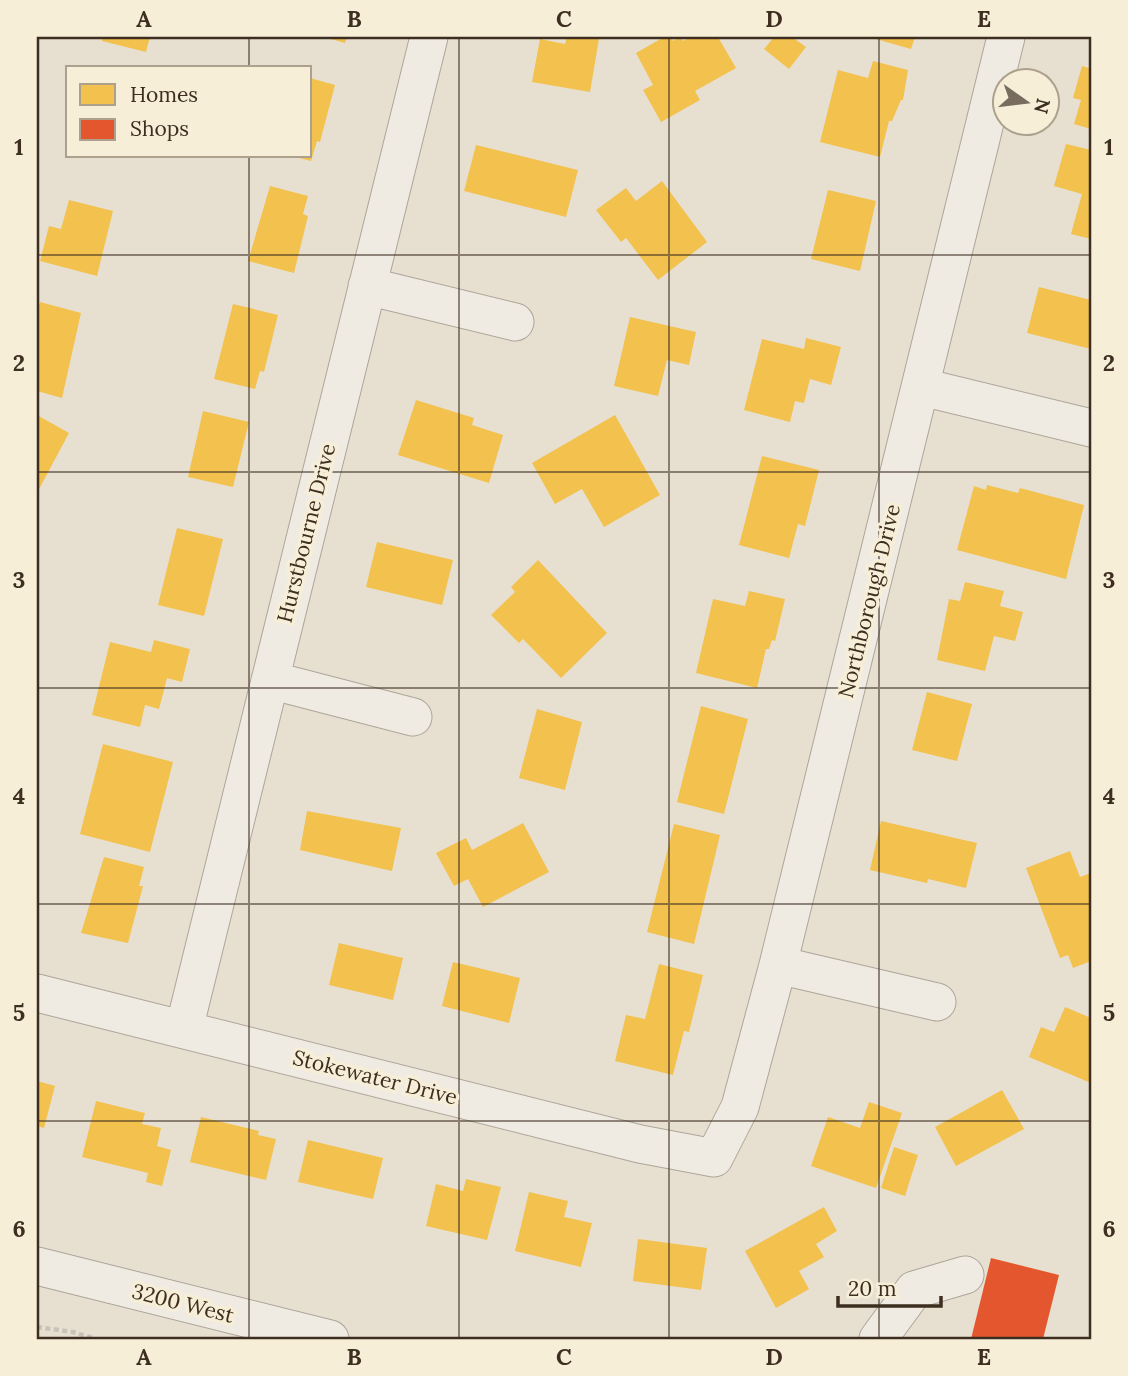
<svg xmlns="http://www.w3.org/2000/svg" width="1128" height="1376" font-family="Lora,serif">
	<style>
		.homes { fill: #f2c14e }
		.shops { fill: #e4572e }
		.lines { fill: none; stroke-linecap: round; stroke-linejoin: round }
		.minor-casing { stroke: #ada599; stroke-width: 39 }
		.path { stroke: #c8c2b9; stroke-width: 4.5; stroke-dasharray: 5 3.5; stroke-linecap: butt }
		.minor { stroke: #efebe3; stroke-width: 37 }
		.grid { fill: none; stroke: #3d2e20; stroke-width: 2; stroke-opacity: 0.55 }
		.labels { text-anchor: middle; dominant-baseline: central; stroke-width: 7; stroke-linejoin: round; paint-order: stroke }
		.street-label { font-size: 21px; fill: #3d2e20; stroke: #f7eed8 }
		.neatline { fill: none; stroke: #3d2e20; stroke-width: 2.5 }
		.grid-label { font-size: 23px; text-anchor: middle; font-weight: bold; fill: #3d2e20 }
	</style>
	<rect width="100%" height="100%" fill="#e7e0d1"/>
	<path class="homes" d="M103 37H150L146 52 102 41Z
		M324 37H347L345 43Z
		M567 37 599 39 590 92 532 82 540 39 565 44Z
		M664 37H671L673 41 680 37 683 41 690 37H718L736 68 695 91 700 100 661 122 643 90 653 85 636 53Z
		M774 37H792L806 47 789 69 764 49Z
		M869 37H915L911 49Z
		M873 61 908 70 903 100H901L892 121H889L880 157 820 142 838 70 868 78Z
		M1090 61H1091V129L1074 124 1081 100 1073 98 1082 66 1089 68Z
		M310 78 335 85 320 142 317 141 311 161 295 157 310 156Z
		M1066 144 1091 150V239L1071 234 1082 194 1054 186Z
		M476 145 578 170 566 217 464 191Z
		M662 181 707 242 658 280 626 238 621 242 596 210 626 188 636 201Z
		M270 186 308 196 303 214 308 216 294 273 248 261Z
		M828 190 876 201 860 271 811 259Z
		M69 200 113 211 97 276 40 261 49 226 61 229Z
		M1039 287 1091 300V349L1027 333Z
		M40 302 81 313 62 398 37 391V313Z
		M233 304 278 315 264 372 260 371 255 389 214 379Z
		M630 317 696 332 689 365 667 360 658 396 614 386Z
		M806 338 841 347 831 385 810 379 804 403 795 401 790 422 744 410 762 339 804 349Z
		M416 400 474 418 472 425 503 435 489 483 398 455Z
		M203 411 249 422 233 487 188 477Z
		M37 415 69 433 37 493Z
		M615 415 660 495 604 527 582 489 555 504 532 463Z
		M762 456 819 470 805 526 798 524 789 558 739 545Z
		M987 485 1018 493 1020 488 1084 505 1066 579 957 550 974 486 986 490Z
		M177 528 223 539 204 616 158 605Z
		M377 542 453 560 442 605 366 587Z
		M538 560 607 633 561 678 523 639 519 643 491 615 515 592 511 587Z
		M965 582 1004 591 1000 606 1023 612 1015 641 994 636 985 671 937 660 949 599 960 601Z
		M749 591 785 599 775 641 772 640 769 649H766L757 688 696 673 713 599 745 606Z
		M154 640 190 649 182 682 167 678 159 709 145 705 140 727 92 715 110 642 151 652Z
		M927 692 972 704 957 761 912 750Z
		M701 706 748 719 724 814 677 802Z
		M537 709 582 722 565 790 519 778Z
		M103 744 173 762 150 852 80 834Z
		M307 811 401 828 392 871 300 850Z
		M881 821 977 843 966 888 928 879 927 883 870 870Z
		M523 823 549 872 483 907 468 879 454 886 436 853 466 838 472 850Z
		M674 824 720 835 694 944 647 932Z
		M1070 851 1080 877 1091 873V961L1073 968 1068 955 1060 958 1026 868Z
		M104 857 144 867 139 886H143L128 943 81 933Z
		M339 943 403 958 393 1000 329 985Z
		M453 962 520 978 509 1023 442 1006Z
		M659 964 703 975 689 1032 684 1031 673 1075 615 1061 626 1015 645 1019Z
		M1065 1007 1091 1018V1083L1029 1057 1041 1027 1054 1032Z
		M37 1081 55 1086 44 1128 37 1126Z
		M1002 1090 1024 1129 956 1166 935 1127Z
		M96 1101 145 1113 142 1124 161 1128 157 1146 171 1150 162 1186 146 1182 148 1173 82 1157Z
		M869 1102 902 1113 876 1188 811 1166 828 1117 860 1128Z
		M201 1117 259 1131 258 1135 276 1139 266 1180 190 1162Z
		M308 1140 383 1158 373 1199 298 1182Z
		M894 1147 918 1155 905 1196 881 1188Z
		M466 1179 501 1187 487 1240 426 1226 436 1184 463 1191Z
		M529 1192 568 1201 564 1217 592 1223 581 1267 515 1251Z
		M824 1207 837 1231 816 1244 824 1257 799 1271 809 1289 776 1308 745 1251Z
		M638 1239 707 1248 701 1290 633 1281Z"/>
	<path class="shops" d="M991 1258 1059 1275 1043 1339H971Z"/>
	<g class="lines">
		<defs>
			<path id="minor" d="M367 286 515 322
				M922 387 1091 428
				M270 680 413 717
				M778 965 937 1002
				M37 993 640 1144 714 1158 740 1107 778 965 1006 37
				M184 1029 429 37
				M37 1266 330 1339
				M878 1339 914 1290 965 1275"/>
		</defs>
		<use href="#minor" class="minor-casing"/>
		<path class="path" d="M37 1327 73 1332 96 1339"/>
		<use href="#minor" class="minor"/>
	</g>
	<path class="grid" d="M249 37V68M459 37V1339M669 37V1339M879 37V1339M249 156V1339M37 255H1091M37 472H1091M37 688H1091M37 904H1091M37 1121H1091"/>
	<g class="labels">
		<g class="street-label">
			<text transform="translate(306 533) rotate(-76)">Hurstbourne Drive</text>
			<text transform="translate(869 601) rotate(-76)">Northborough Drive</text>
			<text transform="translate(375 1077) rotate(14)">Stokewater Drive</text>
			<text transform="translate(183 1303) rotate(14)">3200 West</text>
		</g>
	</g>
	<rect width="1128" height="1376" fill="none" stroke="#f7eed8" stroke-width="77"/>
	<rect x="66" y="66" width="245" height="91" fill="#f7eed8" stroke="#ada18e" stroke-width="2"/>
	<rect x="80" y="84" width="35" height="21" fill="#f2c14e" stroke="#ada18e" stroke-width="2"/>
	<text x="130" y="102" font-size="21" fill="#3d2e20">Homes</text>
	<rect x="80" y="119" width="35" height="21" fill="#e4572e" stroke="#ada18e" stroke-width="2"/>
	<text x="130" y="136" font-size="21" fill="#3d2e20">Shops</text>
	<g transform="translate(1026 102) rotate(104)"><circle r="33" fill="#f7eed8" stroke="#ada18e" stroke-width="2"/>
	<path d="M0-5L12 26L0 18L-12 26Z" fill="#786c5e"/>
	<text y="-10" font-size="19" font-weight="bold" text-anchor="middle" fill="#3d2e20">N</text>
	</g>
	<path d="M838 1296v10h103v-10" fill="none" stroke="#3d2e20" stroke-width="3.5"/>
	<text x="848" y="1296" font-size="21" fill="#3d2e20" stroke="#f7eed8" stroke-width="5" paint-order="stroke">20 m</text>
	<rect x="38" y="38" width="1052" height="1300" class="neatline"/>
	<g class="grid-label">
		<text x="144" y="27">A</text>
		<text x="354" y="27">B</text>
		<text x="564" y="27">C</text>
		<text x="774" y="27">D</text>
		<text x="984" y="27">E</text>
		<text x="19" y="155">1</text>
		<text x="1109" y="155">1</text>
		<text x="19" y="371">2</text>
		<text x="1109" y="371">2</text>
		<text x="19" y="588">3</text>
		<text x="1109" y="588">3</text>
		<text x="19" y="804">4</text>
		<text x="1109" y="804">4</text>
		<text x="19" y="1021">5</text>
		<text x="1109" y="1021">5</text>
		<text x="19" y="1237">6</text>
		<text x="1109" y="1237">6</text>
		<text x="144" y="1365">A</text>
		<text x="354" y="1365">B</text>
		<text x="564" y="1365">C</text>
		<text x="774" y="1365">D</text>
		<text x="984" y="1365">E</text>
	</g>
</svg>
